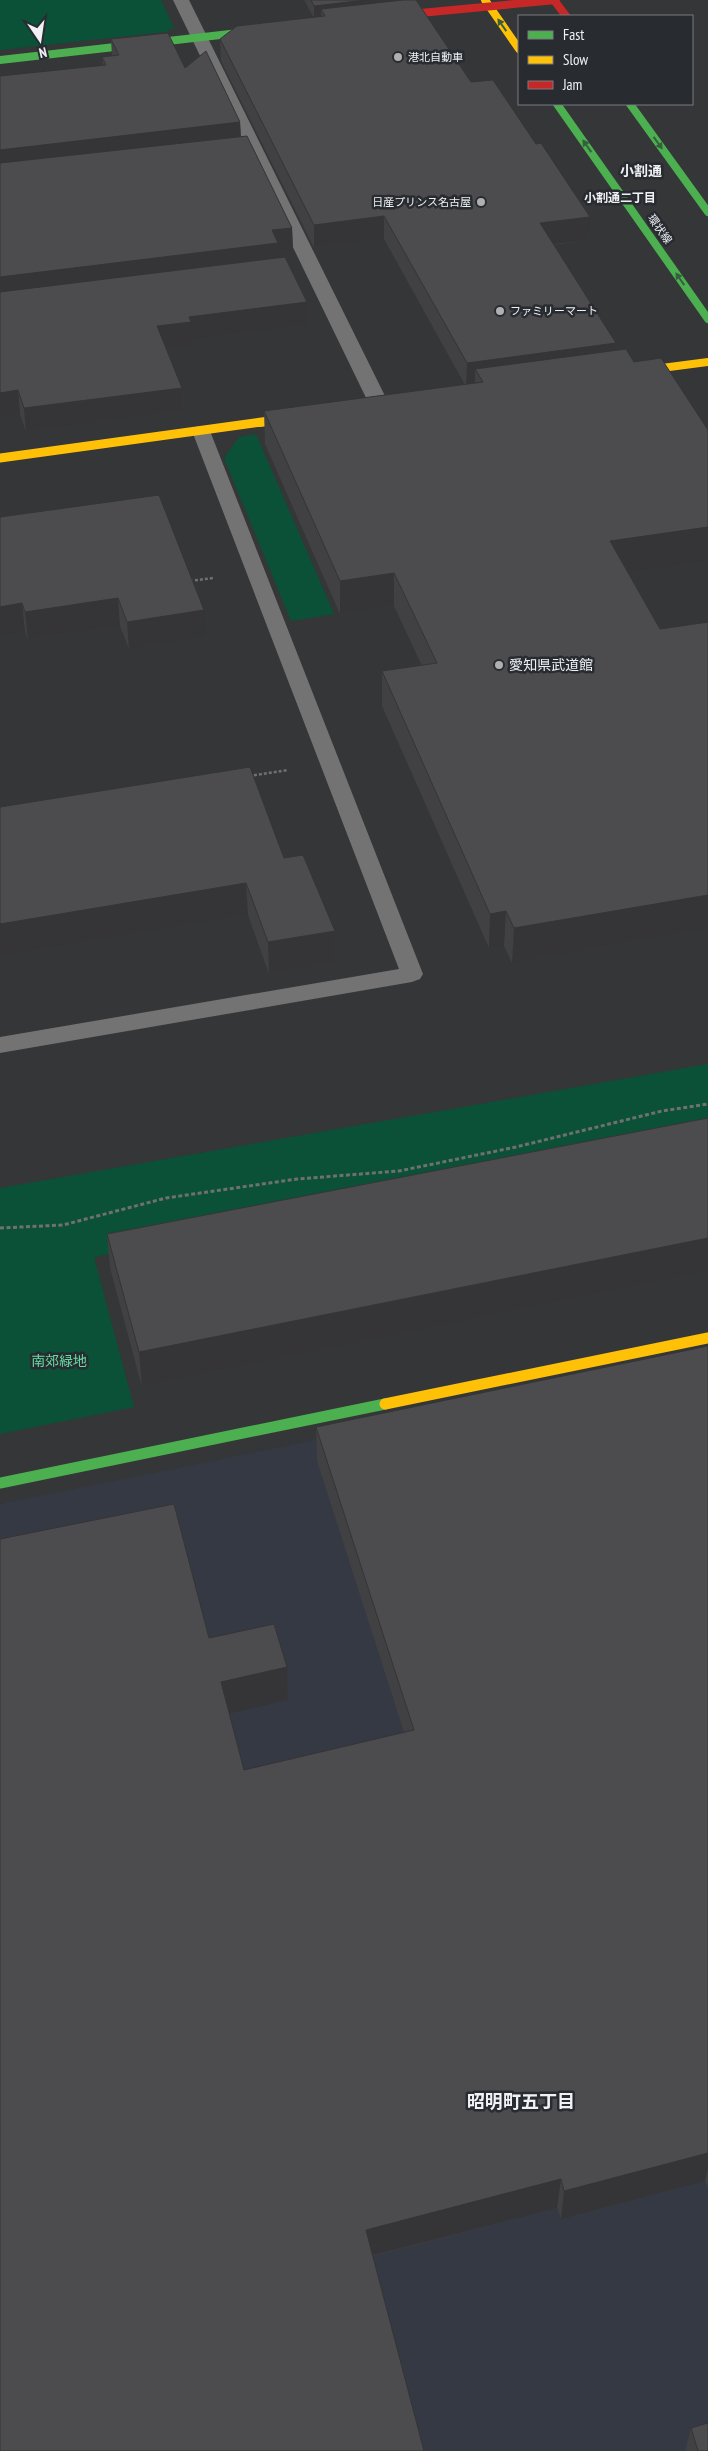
<svg xmlns="http://www.w3.org/2000/svg" width="708" height="2451" font-family="'PT Sans Narrow','Noto Sans JP',sans-serif">
	<style>
		.built { fill: #343943 }
		.green { fill: #0a5137 }
		.lines { fill: none; stroke-linecap: round; stroke-linejoin: round }
		.path-far1 { stroke: #707070; stroke-width: 2.5; stroke-dasharray: 3 2; stroke-linecap: butt }
		.path { stroke: #707070; stroke-width: 3; stroke-dasharray: 4 2.5; stroke-linecap: butt }
		.lane { fill: #737373; fill-rule: evenodd }
		.street { fill: #737373; fill-rule: evenodd }
		.fast-far1 { stroke: #4caf50; stroke-width: 8 }
		.fast { stroke: #4caf50; stroke-width: 11 }
		.slow-far2 { stroke: #ffc107; stroke-width: 8 }
		.slow-far1 { stroke: #ffc107; stroke-width: 9 }
		.slow { stroke: #ffc107; stroke-width: 11 }
		.jam { stroke: #c62828; stroke-width: 8 }
		.wall { fill: #414143 }
		.shaded-wall { fill: #353537 }
		.building { fill: #4c4c4e; stroke: #353537 }
		.oneway { fill: #36603d }
		.poi-dot { fill: #aeb0b2; stroke: #282b30; stroke-width: 2 }
		.labels { text-anchor: middle; dominant-baseline: central; stroke-width: 5; stroke-linejoin: round; paint-order: stroke }
		.far-poi-label { font-size: 11px; fill: #eff1f4; stroke: #282b30; text-anchor: start }
		.far-street-label { font-size: 11px; fill: #eff1f4; stroke: #282b30 }
		.far-neighbourhood-label { font-size: 12px; font-weight: bold; fill: #eff1f4; stroke: #282b30 }
		.far-quarter-label { font-size: 14px; font-weight: bold; fill: #eff1f4; stroke: #282b30 }
		.poi-label { font-size: 14px; fill: #eff1f4; stroke: #282b30; text-anchor: start }
		.park-label { font-size: 14px; fill: #65dca4; stroke: #282b30 }
		.near-neighbourhood-label { font-size: 18px; font-weight: bold; fill: #eff1f4; stroke: #282b30 }
	</style>
	<rect width="100%" height="100%" fill="#343638"/>
	<path class="built" d="M708 1360V2451H0V1504Z"/>
	<path class="green" d="M0 0H161L174 28 165 32 0 50Z
		M256 434 334 614 291 621 224 458 239 437Z
		M708 1064V1140L94 1257 134 1407 0 1434V1188Z"/>
	<g class="lines">
		<path class="path-far1" d="M190 581 213 578
			M249 776 288 770"/>
		<path class="path" d="M0 1228 63 1225 166 1198 297 1179 399 1171 516 1147 662 1111 708 1104"/>
		<path class="lane" d="M201 426 207 427 210 431 423 974 420 979 412 982 0 1053V1037L399 969 192 431 195 427Z"/>
		<path class="street" d="M173 0H189L390 406 387 410 380 412 373 410 370 406Z"/>
		<path class="fast-far1" d="M0 60 264 30
			M557 104 708 319
			M630 104 708 212"/>
		<path class="fast" d="M0 1483 385 1404"/>
		<path class="slow-far2" d="M485 0 519 49
			M631 372 708 362
			M259 423 301 417"/>
		<path class="slow-far1" d="M0 458 269 421"/>
		<path class="slow" d="M385 1404 708 1338"/>
		<path class="jam" d="M554 0 566 16
			M389 16 556 0"/>
	</g>
	<path class="wall" d="M304 0H416L471 82 588 240 553 245 616 343 615 350 628 572 660 629 708 622V929L512 963 504 946 489 948 382 706V671L422 666 394 606 340 614 265 444 264 411 465 385 384 239 314 248 221 61 220 39 314 18Z
		M111 39 185 68 240 122 241 136 292 228 293 251 278 252V257L307 302V325L192 340V346L166 349 182 388 183 411 26 432 20 414 0 417V76L103 66 102 57 112 56Z
		M0 517 206 637 129 649 120 626 28 640 25 631Z
		M284 858 335 931V963L269 974 248 915 0 957Z
		M708 1118V1272L142 1387 110 1268 107 1234Z
		M708 1346V2189L705 2181 561 2219 557 2208 373 2256 424 2451H0V1539L174 1504 209 1638 274 1624 287 1667 288 1700 229 1713 244 1770 404 1732 317 1461 316 1427Z
		M691 2428 708 2451H685Z"/>
	<path class="shaded-wall" d="M365 0H407L321 9V17L314 18V6Z
		M240 122 241 144 0 173V150Z
		M384 216V239L314 248V225Z
		M590 217 588 240 538 246 540 223Z
		M292 228 293 251 278 252 279 266 0 300V277L272 230Z
		M307 302V325L192 340V346L158 350 157 326 189 317Z
		M616 343 614 367 483 382 475 369V386L466 387 467 363Z
		M182 388 183 411 26 432 24 408Z
		M18 390 20 414 0 417V393Z
		M708 527V560L608 575 610 541Z
		M394 573V606L340 614V581Z
		M118 598 120 626 28 640 25 612Z
		M22 603 25 631 0 635V607Z
		M204 610 206 637 129 649 127 622Z
		M246 883 248 915 0 957V924Z
		M708 895V929L512 963 514 928Z
		M506 911 504 946 489 948 490 914Z
		M335 931V963L269 974 268 942Z
		M708 1238V1272L142 1387 139 1352Z
		M287 1667 288 1700 223 1715 221 1682Z
		M708 2153V2168L705 2181 561 2219 564 2191Z
		M561 2179 557 2208 366 2257V2230Z"/>
	<path class="building" d="M311 0H365L314 6Z
		M403 0H416L471 82 493 80 536 144 541 143 590 217 540 223 616 343 467 363 384 216 314 225 220 39 237 26 325 16 321 9Z
		M168 33 185 68 206 51 240 122 0 150V76L106 65 102 57 119 55 111 39Z
		M247 136 292 228 272 230 278 243 0 277V163Z
		M285 257 307 302 189 317 191 322 157 326 182 388 24 408 18 390 0 393V292Z
		M626 349 634 362 661 358 708 430V527L610 541 660 629 708 622V895L514 928 506 911 490 914 382 671 437 663 394 573 340 581 264 411 483 382 475 369Z
		M159 495 204 610 127 622 118 598 25 612 22 603 0 607V517Z
		M250 767 284 858 303 855 335 931 268 942 246 883 0 924V807Z
		M708 1118V1238L139 1352 107 1234Z
		M708 1346V2153L564 2191 561 2179 366 2230 424 2451H0V1539L174 1504 209 1638 274 1624 287 1667 221 1682 244 1770 414 1730 316 1427Z
		M708 2423V2451H698L691 2428Z"/>
	<defs><path id="oneway-solid" d="M-6-.8H1V-3.2L6.5 0L1 3.2V.8H-6Z" transform="scale(1.25)"/></defs>
	<g class="oneway">
		<use href="#oneway-solid" transform="translate(502 25) rotate(-125)"/>
		<use href="#oneway-solid" transform="translate(658 143) rotate(54)"/>
		<use href="#oneway-solid" transform="translate(587 146) rotate(-125)"/>
		<use href="#oneway-solid" transform="translate(680 279) rotate(-125)"/>
	</g>
	<g class="poi-dot">
		<circle cx="398" cy="57" r="5"/>
		<circle cx="481" cy="202" r="5"/>
		<circle cx="500" cy="311" r="5"/>
		<circle cx="499" cy="665" r="5"/>
	</g>
	<g class="labels">
		<g class="far-poi-label">
			<text x="408" y="57">港北自動車</text>
			<text x="471" y="202" text-anchor="end">日産プリンス名古屋</text>
			<text x="510" y="311">ファミリーマート</text>
		</g>
		<g class="far-street-label">
			<text transform="translate(660 229) rotate(55)">環状線</text>
		</g>
		<g class="far-neighbourhood-label">
			<text x="620" y="197">小割通二丁目</text>
		</g>
		<g class="far-quarter-label">
			<text x="641" y="171">小割通</text>
		</g>
		<g class="poi-label">
			<text x="509" y="665">愛知県武道館</text>
		</g>
		<g class="park-label">
			<text x="59" y="1361">南郊緑地</text>
		</g>
		<g class="near-neighbourhood-label">
			<text x="521" y="2101">昭明町五丁目</text>
		</g>
	</g>
	<rect x="518" y="15" width="175" height="90" fill="#282b30" stroke="#787a7e"/>
	<rect x="528" y="31" width="25" height="8" fill="#4caf50" stroke="#787a7e"/>
	<text x="563" y="40" font-size="15" fill="#eff1f4">Fast</text>
	<rect x="528" y="56" width="25" height="8" fill="#ffc107" stroke="#787a7e"/>
	<text x="563" y="65" font-size="15" fill="#eff1f4">Slow</text>
	<rect x="528" y="81" width="25" height="8" fill="#c62828" stroke="#787a7e"/>
	<text x="563" y="90" font-size="15" fill="#eff1f4">Jam</text>
	<g transform="translate(40 40) rotate(167)" stroke="#282b30" stroke-width="4" paint-order="stroke">
	<path d="M0-4L9 19L0 12L-9 19Z" fill="#eff1f4"/>
	<text y="-8" font-size="14" font-weight="bold" text-anchor="middle" fill="#eff1f4">N</text>
	</g>
</svg>
